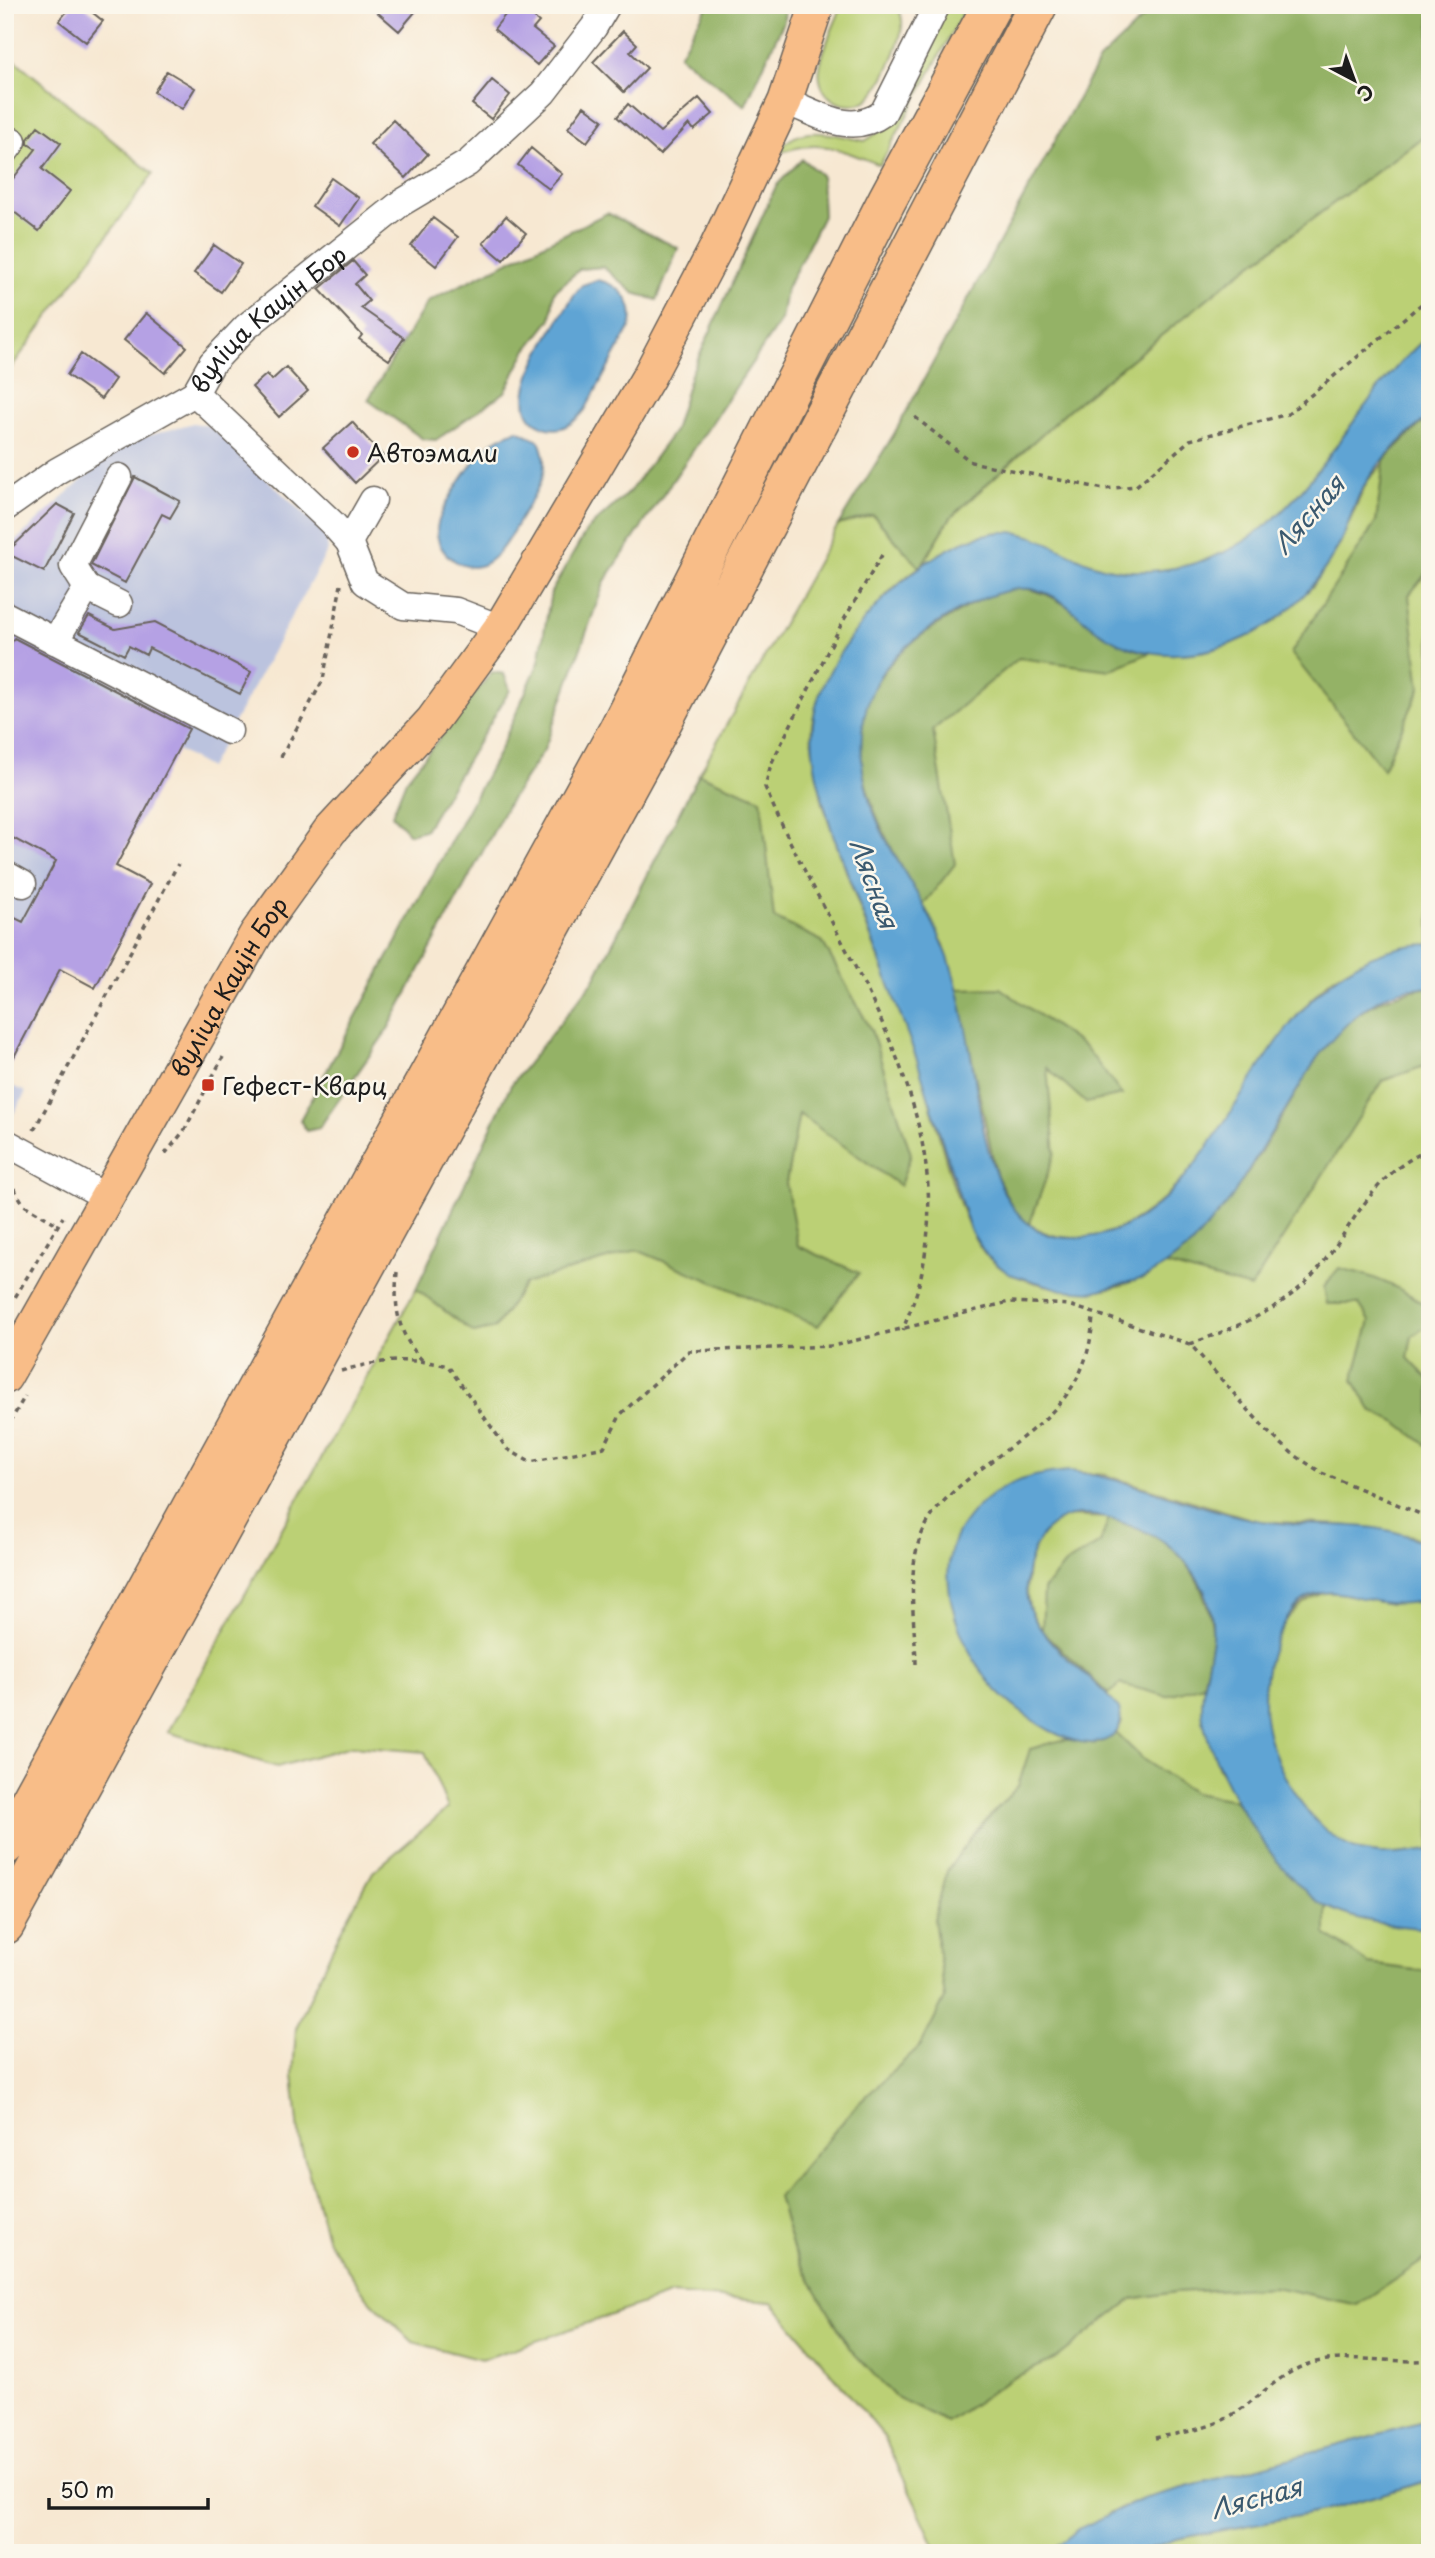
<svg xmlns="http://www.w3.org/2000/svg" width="1435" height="2558" font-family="'Playpen Sans',sans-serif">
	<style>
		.industrial { fill: #bbc3de }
		.green { fill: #bbd074; stroke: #6c7648; stroke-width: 2 }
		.forest { fill: #94b266; stroke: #586741; stroke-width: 2 }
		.water { fill: #5fa4d4; stroke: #3e6078; stroke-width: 2 }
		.building { fill: #b5a1e4 }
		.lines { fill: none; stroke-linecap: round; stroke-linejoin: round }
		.minor-casing { stroke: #69635c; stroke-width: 29 }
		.major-casing { stroke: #69635c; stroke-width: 36 }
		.highway-casing { stroke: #69635c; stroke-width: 41 }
		.path { stroke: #69635c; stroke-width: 3.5; stroke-dasharray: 5 5; stroke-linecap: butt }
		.minor { stroke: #fff; stroke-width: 26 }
		.major { stroke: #f8bd88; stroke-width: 33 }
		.highway { stroke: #f8bd88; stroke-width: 38 }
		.poi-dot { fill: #c8321e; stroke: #fbf7ec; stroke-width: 2.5 }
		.labels { text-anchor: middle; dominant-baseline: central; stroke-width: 5; stroke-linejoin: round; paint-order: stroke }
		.street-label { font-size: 24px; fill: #1c1c1c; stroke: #fbf7ec }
		.poi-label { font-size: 24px; fill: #1c1c1c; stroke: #fbf7ec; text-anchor: start }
		.water-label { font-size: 26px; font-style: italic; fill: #3a596f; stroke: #fbf7ec }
	</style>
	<rect width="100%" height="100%" fill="#fbf7ec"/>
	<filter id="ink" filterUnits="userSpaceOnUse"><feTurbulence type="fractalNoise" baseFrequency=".0143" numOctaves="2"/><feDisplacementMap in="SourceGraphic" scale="14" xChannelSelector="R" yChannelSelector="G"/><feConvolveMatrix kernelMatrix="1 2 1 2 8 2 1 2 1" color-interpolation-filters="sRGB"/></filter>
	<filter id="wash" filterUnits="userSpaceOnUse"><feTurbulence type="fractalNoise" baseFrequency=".00686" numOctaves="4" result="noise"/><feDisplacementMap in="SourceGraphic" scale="28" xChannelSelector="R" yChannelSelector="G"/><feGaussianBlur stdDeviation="1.57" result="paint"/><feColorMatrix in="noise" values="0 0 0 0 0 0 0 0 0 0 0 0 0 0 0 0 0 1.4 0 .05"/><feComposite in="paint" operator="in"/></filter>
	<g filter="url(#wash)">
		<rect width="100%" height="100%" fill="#f7e8d2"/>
		<path class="industrial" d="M193 423 211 426 326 535 328 550 209 768 177 750 5 1074V550L123 443Z
			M5 1083 26 1092 5 1129Z"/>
		<path class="green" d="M842 5H898C899 10 902 16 902 21 904 39 880 94 864 102 840 113 815 93 820 67 823 46 835 25 842 5Z
			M946 5H967L880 165C839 149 818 137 774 155 799 121 829 134 865 141L880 131Z
			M5 52 153 174 5 376Z
			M1424 136H1430V335C1351 399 1319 506 1225 552 1187 570 1132 579 1091 564 1062 553 1035 531 1002 532 959 534 895 578 871 614 858 632 848 654 837 674 830 687 819 701 814 715 806 736 819 782 823 804 850 890 886 973 917 1058 933 1105 957 1226 988 1257 1004 1273 1023 1280 1044 1285 1105 1300 1143 1283 1191 1246L1430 988V1546L1413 1536 1342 1525 1258 1521 1105 1475 1069 1471 955 1617C973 1660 996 1700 1039 1722 1058 1732 1081 1737 1101 1743L1116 1733 1122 1722 1042 1631 1030 1610 1026 1590 1028 1566 1036 1542 1048 1526 1063 1516 1109 1518 1209 1611 1202 1712 1219 1769 1326 1906 1375 1922 1430 1929V2420L1143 2499 1111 2513 1048 2553H938L884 2436 772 2302 672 2294 481 2360 413 2342 366 2296 328 2241 300 2142 293 2075 296 2028 339 1934 373 1872 448 1808 425 1752 351 1746 277 1767 168 1732 416 1289 474 1333 495 1328 540 1260 594 980 699 774 838 525 873 515 920 568 951 517 1068 410 1233 278Z
			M1430 415V944C1402 944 1360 961 1336 976 1323 984 1312 999 1302 1010 1241 1080 1185 1232 1080 1238 1052 1239 1033 1230 1014 1211L944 945 890 850 896 657 1236 642 1278 619 1313 586 1339 546 1367 481Z
			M1324 1593H1341L1389 1604 1430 1600V1850C1407 1853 1383 1857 1360 1851 1318 1839 1283 1784 1270 1743 1254 1692 1267 1610 1324 1593Z
			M1430 2480V2553H1136L1176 2539 1324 2511Z"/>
		<path class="forest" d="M708 5H785L784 21 745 106 679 55Z
			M1157 5H1430V136H1424L1233 278 1068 410 951 517 920 568 873 515 838 525 894 434 1099 60Z
			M802 159 821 175 823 216 786 290 781 320 605 581 544 750 508 804 388 1029 319 1128 306 1131 300 1120 499 752 539 662 551 592 587 530 630 491 674 431 691 374 776 186Z
			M607 213 678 248 657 300 634 293 603 267 580 269 554 292 551 319 526 351 505 392 436 440 423 439 368 400 428 301Z
			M1430 415V569L1409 595 1420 689 1383 769 1291 653 1376 522 1384 460Z
			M1020 588C1071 592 1096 642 1149 653L1110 670 1019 658 933 730 955 864 923 905C865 806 812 705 934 627 962 610 987 591 1020 588Z
			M492 672 504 674 510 690 425 830 409 834 392 815 406 780Z
			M699 774 761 799 774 918 822 941 871 1030 911 1154 900 1186 799 1114 786 1183 798 1246 859 1273 818 1326 637 1250 524 1284 495 1328 474 1333 416 1289 511 1085 594 980Z
			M1000 988 1086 1048 1122 1095 1086 1103 1047 1068 1055 1153 1029 1226 1014 1211 996 1174 957 989Z
			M1424 988H1430V1064L1382 1081 1251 1288 1166 1265C1234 1212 1272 1130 1317 1058 1348 1017 1372 997 1424 988Z
			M1339 1268C1371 1275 1404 1288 1430 1309L1427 1326 1412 1336 1408 1358 1430 1381V1448L1397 1423 1371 1410 1353 1380 1370 1321 1359 1304H1327L1324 1287Z
			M1109 1518C1157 1535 1185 1546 1204 1596 1209 1609 1213 1624 1212 1638 1210 1654 1206 1670 1203 1685L1166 1696 1121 1684 1108 1694 1042 1631 1044 1589 1065 1564 1100 1543Z
			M1116 1733 1144 1760 1194 1793 1235 1800 1293 1878 1326 1906V1934L1369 1964 1430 1972V2256L1357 2305 1275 2287 1176 2292 1132 2299 1057 2358 1011 2379 947 2422 894 2396 850 2349 794 2252 778 2197 858 2104 921 2045 945 1998 934 1919 947 1871 977 1830 1018 1786 1030 1749C1042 1746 1057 1739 1069 1740 1095 1741 1091 1751 1116 1733Z"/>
		<path class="water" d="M597 280C621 284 637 304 630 328L585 410C576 421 564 432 548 428 490 413 559 322 574 295L582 285Z
			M1430 335V415C1407 435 1383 456 1367 481 1356 497 1352 515 1345 532 1327 574 1295 612 1255 633 1206 659 1144 664 1098 631 1078 617 1062 596 1037 590 993 579 905 638 881 674 863 703 859 738 863 771 871 831 911 876 936 929 957 970 964 1017 972 1062 983 1121 990 1237 1070 1238 1232 1242 1249 946 1430 944V988C1382 983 1344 1023 1317 1058L1230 1200 1191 1246 1166 1265 1144 1278 1092 1292 1063 1290 1009 1274 987 1256 970 1230 917 1060 833 834C822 798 807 753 814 715 827 642 926 537 1002 532 1034 530 1062 552 1091 563 1131 579 1186 570 1225 552 1318 507 1351 399 1430 335Z
			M518 430 539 441C552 470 538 489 523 514 508 539 489 583 455 561 444 554 437 544 437 531 436 512 475 457 489 445 497 438 508 434 518 430Z
			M1069 1471C1134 1479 1192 1508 1256 1520 1314 1531 1377 1515 1430 1546V1600C1416 1602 1401 1605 1387 1603 1361 1601 1335 1585 1309 1597 1294 1604 1286 1620 1279 1634 1266 1658 1262 1691 1265 1717 1270 1763 1313 1838 1361 1851 1383 1857 1407 1853 1430 1850V1929C1396 1926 1358 1922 1327 1907 1279 1882 1206 1765 1202 1711 1201 1685 1209 1662 1212 1638 1216 1593 1185 1549 1146 1532 1099 1511 1049 1499 1030 1560 1025 1575 1024 1597 1031 1612 1049 1652 1093 1675 1119 1709 1122 1720 1122 1729 1111 1737 1079 1759 1019 1714 996 1690 975 1667 959 1634 952 1605 946 1578 946 1547 964 1523 990 1487 1025 1474 1069 1471Z
			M1430 2420V2480L1324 2511 1176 2539 1136 2553H1048L1080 2528 1143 2499Z"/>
		<g id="blocks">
			<path class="building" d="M72 5H83L103 21 86 42 59 21Z
				M369 5H421L399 31Z
				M513 5H519L539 22 533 29 554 46 537 65 494 29Z
				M623 31 637 44 630 52 647 68 624 92 593 62Z
				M167 71 195 88 182 109 154 92Z
				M492 80 510 95 491 119 472 104Z
				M699 98 713 114 694 130 689 124 660 155 617 117 628 104 660 132Z
				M584 106 603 120 587 142 568 128Z
				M393 120 428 154 406 178 370 144Z
				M38 126 61 143 42 169 70 191 39 231 5 205V189L36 149 28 144V139Z
				M531 148 562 174 549 189 518 165Z
				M331 178 359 198 340 226 312 206Z
				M506 216 526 233 503 260 483 243Z
				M433 218 458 237 436 266 411 246Z
				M214 245 241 264 221 292 194 273Z
				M353 261 365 275 355 284 369 301 361 308 404 338 389 360 359 339 362 335 319 289Z
				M146 313 187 347 165 373 124 340Z
				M81 354 115 379 101 399 67 375Z
				M286 367 308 391 279 417 252 387 267 374 272 380Z
				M352 422 383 456 355 483 323 448Z
				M135 477 180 501 170 518 162 514 125 583 91 565Z
				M57 504 74 513 44 572 6 553Z
				M89 616 115 629 155 622 251 672 240 694 149 648 146 655 129 646 124 655 79 632Z
				M14 638 189 729 116 866 150 884 95 988 60 969 5 1074V913L23 922 56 861 5 834V655Z"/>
		</g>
	</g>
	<g filter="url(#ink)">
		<use href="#blocks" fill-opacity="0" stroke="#69635c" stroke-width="2"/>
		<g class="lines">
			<defs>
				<g id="minor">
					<path d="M785 101C820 114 850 137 883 113L937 5"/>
					<path d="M5 152 13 141"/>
					<path d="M5 508 57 471 195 393"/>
					<path d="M349 542 373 500"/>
					<path d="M87 588 119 604"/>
					<path d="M5 615 229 731"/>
					<path id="s1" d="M500 628 456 611 403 606 365 582 349 542 332 523 195 393 212 363 246 327 401 203 468 163 543 93 594 27 607 5"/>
					<path d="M55 641 87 588 73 566 119 477"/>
					<path d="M5 874 23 884"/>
					<path d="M5 1142 108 1198"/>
				</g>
				<g id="major">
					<path id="s2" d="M5 1377 256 934 330 831 432 721 500 628 649 376 715 250 785 101 817 5"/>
				</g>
				<path id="highway" d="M5 1846 617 732 887 200 992 5
					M5 1925 650 746 1038 5"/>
			</defs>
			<use href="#minor" class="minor-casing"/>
			<use href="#major" class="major-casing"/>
			<use href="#highway" class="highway-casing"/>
			<path class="path" d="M915 417 971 462 1104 489 1136 486 1190 440 1288 414 1430 297
				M882 555 842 623 771 764 765 787C830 944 966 1104 919 1284 915 1300 908 1315 903 1330
				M281 757 323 680 341 585
				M34 1130 178 864
				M165 1154 184 1131 223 1057
				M12 1171 8 1178 24 1205 57 1224
				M397 1272C394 1307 397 1333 422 1360
				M5 1314 63 1217
				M1190 1344C1234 1328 1278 1312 1311 1277 1354 1230 1366 1177 1430 1149
				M341 1371C378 1360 412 1357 448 1366L507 1449 530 1462 604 1447 621 1414 689 1351 833 1346 1009 1302 1069 1305 1190 1344 1268 1432 1293 1454 1322 1473 1430 1518
				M5 1431 25 1396
				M916 1664C915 1625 907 1579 919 1541 929 1513 949 1494 972 1476 1035 1426 1091 1400 1093 1312
				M1155 2438C1179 2433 1205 2430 1227 2418 1256 2402 1279 2372 1312 2363 1350 2353 1391 2364 1430 2360"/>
			<use href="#minor" class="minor"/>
			<use href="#major" class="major"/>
			<use href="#highway" class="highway"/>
		</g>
	</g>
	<g class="poi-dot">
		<circle cx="353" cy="452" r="7"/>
		<rect x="201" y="1078" width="14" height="14" rx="3.5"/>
	</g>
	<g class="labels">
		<g class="street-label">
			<text stroke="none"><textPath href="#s1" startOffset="508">вуліца Кацін Бор</textPath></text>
			<text stroke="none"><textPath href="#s2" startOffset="450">вуліца Кацін Бор</textPath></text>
		</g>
		<g class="poi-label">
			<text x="367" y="452">Автоэмали</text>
			<text x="222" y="1085">Гефест-Кварц</text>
		</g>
		<g class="water-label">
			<text transform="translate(1308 514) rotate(-49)">Лясная</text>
			<text transform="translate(875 883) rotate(70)">Лясная</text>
			<text transform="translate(1256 2497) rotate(-15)">Лясная</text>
		</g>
	</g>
	<rect width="1435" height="2558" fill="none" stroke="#fbf7ec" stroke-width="28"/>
	<g transform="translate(1354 80) rotate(139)" stroke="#fbf7ec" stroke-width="5" paint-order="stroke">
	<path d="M0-5L12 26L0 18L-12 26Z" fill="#1c1c1c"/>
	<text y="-10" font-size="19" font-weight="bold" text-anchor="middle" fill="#1c1c1c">С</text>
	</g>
	<path d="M49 2498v10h159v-10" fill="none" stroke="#1c1c1c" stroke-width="3.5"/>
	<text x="60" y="2498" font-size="21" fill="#1c1c1c" stroke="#fbf7ec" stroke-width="5" paint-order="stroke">50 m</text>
</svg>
